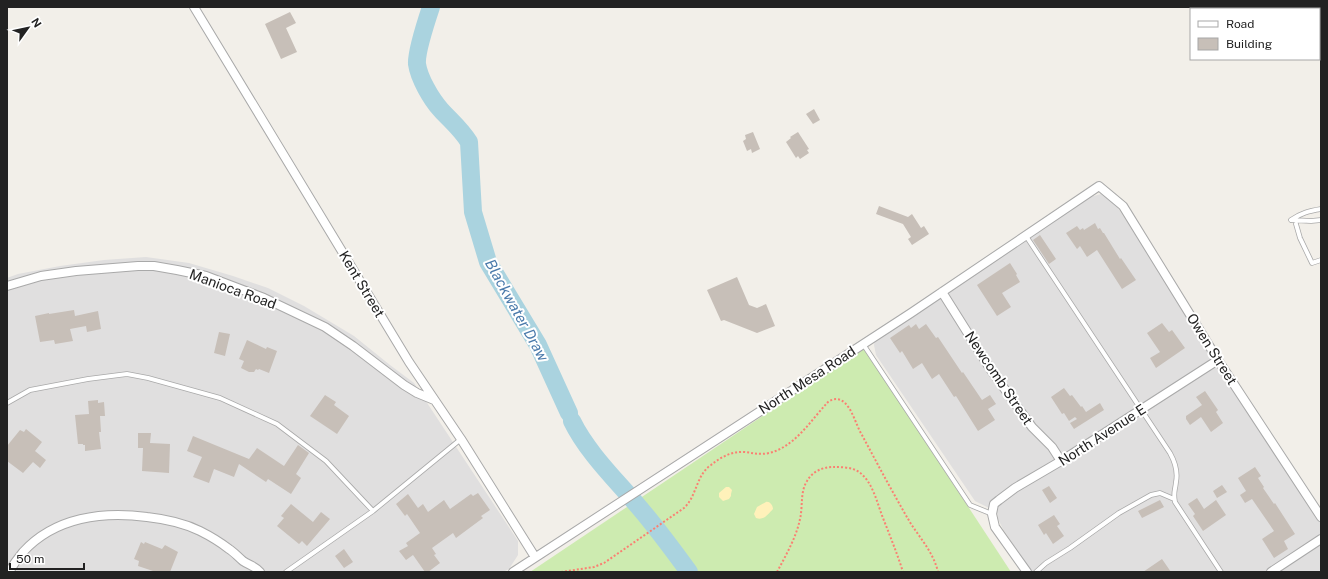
<svg xmlns="http://www.w3.org/2000/svg" width="1328" height="579" font-family="'Public Sans',sans-serif">
	<style>
		.residential { fill: #e0dfdf }
		.grass { fill: #cdebb0 }
		.sand { fill: #fff1ba }
		.lines { fill: none; stroke-linecap: round; stroke-linejoin: round }
		.river { stroke: #aad3df; stroke-width: 18 }
		.building { fill: #c7bfb8 }
		.service-casing { stroke: #a9a9a9; stroke-width: 5.5 }
		.minor-casing { stroke: #a9a9a9; stroke-width: 10 }
		.path { stroke: #fa8072; stroke-width: 2; stroke-dasharray: 2 2; stroke-linecap: butt }
		.service { stroke: #fff; stroke-width: 4 }
		.minor { stroke: #fff; stroke-width: 8 }
		.labels { text-anchor: middle; dominant-baseline: central; stroke-width: 4; stroke-linejoin: round; paint-order: stroke }
		.street-label { font-size: 14px; fill: #222; stroke: #fff }
		.water-label { font-size: 15px; font-style: italic; fill: #4a7aab; stroke: #fff }
	</style>
	<rect width="100%" height="100%" fill="#f2efe9"/>
	<path class="residential" d="M1101 194 1108 195 1114 202 1321 519V572H1031L1003 529 998 519 997 512 975 501 876 355 874 345 875 340 1090 197Z
		M146 257 189 263 233 276 268 288 304 306 354 336 390 365 414 383 518 541V555L509 569 503 572H7V278L18 274 60 266 104 260Z"/>
	<path class="grass" d="M864 348 1011 572H530Z"/>
	<path class="sand" d="M726 487H729L732 490 731 494V496L729 499 723 501 719 497V493Z
		M766 502C769 501 773 505 773 509 768 514 764 521 756 518L754 514 757 507Z"/>
	<g class="lines">
		<path class="river" d="M431 7C427 19 416 52 417 64 419 78 431 99 441 110 451 121 461 129 469 142L473 212 488 262 538 345 569 413
			M572 421C587 452 616 480 638 506 656 527 673 550 689 572"/>
	</g>
	<path class="building" d="M290 12 296 23 286 28 297 52 281 59 265 24Z
		M814 109 820 120 813 124 806 114Z
		M753 132 760 149 752 153 751 149 747 151 743 141 746 139 745 135Z
		M798 132 809 149 807 150 809 153 800 159 798 156 796 158 786 142 791 138 790 137Z
		M879 206 908 217 912 214 921 228 924 226 929 234 912 245 908 239 911 237 903 224 876 214Z
		M1095 223 1098 229 1100 228 1103 233H1104L1120 259 1121 258 1136 280 1122 289 1097 250 1087 257 1080 246 1077 249 1066 233 1077 226 1080 230 1083 228 1084 230Z
		M1040 235 1056 259 1049 264 1033 240Z
		M1010 263 1017 274 1016 275 1020 282 1002 293 1011 307 997 316 977 285Z
		M737 277 749 305 757 308 766 304 775 326 757 333 724 320 721 321 707 290Z
		M74 310 75 316 98 311 101 329 87 332 86 326 70 329 73 341 55 344 54 340 40 342 35 316 49 313V314Z
		M1162 323 1169 332 1172 330 1185 348 1156 368 1150 358 1160 352 1147 333Z
		M916 324 919 329 926 324 936 338 938 337 962 373 963 372 982 400 990 395 996 404 988 409 995 420 978 431 956 396 954 397 939 374 932 379 922 363 913 369 902 351 900 353 890 338 909 325 911 328Z
		M219 332 230 334 225 356 214 353Z
		M247 340 266 349 267 347 277 351 269 373 259 369 258 370 256 369 254 372H249L241 368 244 361 239 359Z
		M1064 388 1070 396 1072 395 1081 407 1082 406 1086 412 1100 403 1104 410 1074 429 1070 423 1077 419 1075 417 1069 421 1064 413 1062 414 1051 397Z
		M1205 391 1218 410 1216 412 1223 423 1211 432 1201 417 1190 425 1186 419V416L1202 405 1196 397Z
		M325 395 336 402 334 405 349 416 337 434 310 416Z
		M98 400V403L104 402 105 416H100L101 432H99L101 449 85 451V445H83V444H78L75 415 89 414 88 401Z
		M26 429 42 442 35 451 46 460 40 468 33 462 23 473 7 461V446L20 430 24 432Z
		M138 433H151L150 443 170 444 169 473 142 471 143 448H138Z
		M193 436 249 459 257 448 284 466 298 445 309 453 296 474 301 478 291 494 268 479 266 482 239 464 234 477 214 469 209 483 193 477 202 457 187 451Z
		M1255 467 1261 476 1258 478 1264 487 1263 488 1274 504 1275 503 1295 534 1284 541 1288 549 1274 558 1262 539 1274 531 1252 499 1245 503 1240 495 1246 491 1238 478Z
		M1222 485 1227 492 1217 498 1213 491Z
		M1049 486 1057 498 1050 503 1042 490Z
		M478 493 490 510 481 516 483 518 456 538 453 533 432 548 436 554 434 555 440 563 428 572H425L413 555 406 560 399 551 408 546 406 543 420 533 407 514 405 516 396 504 408 494 418 508 423 504 428 512 444 500 450 509 471 494 473 496Z
		M1197 498 1204 509 1216 500 1226 515 1203 531 1193 516 1195 514 1188 504Z
		M1160 500 1164 507 1142 518 1138 511Z
		M291 504 313 522 321 512 330 519 307 546 302 541 299 544 277 526 284 518 281 516Z
		M1054 515 1060 524 1057 526 1064 536 1053 544 1046 533 1044 535 1038 525Z
		M141 542 144 544 145 542 162 549 165 545 178 552 170 572H156L138 566 139 561 134 559Z
		M344 549 353 562 344 568 335 556Z
		M1162 559 1171 572H1143Z"/>
	<g class="lines">
		<defs>
			<path id="service" d="M1291 220C1301 213 1309 211 1321 209
				M1292 220 1311 221 1321 220
				M1296 224 1300 238 1312 263 1321 260
				M1026 236 1170 453C1175 462 1178 472 1176 482 1175 492 1173 492 1175 502L1221 572
				M863 344 970 505 992 514
				M7 403 30 390 88 379 127 374 148 378 220 398 277 424 326 461 373 511
				M286 572 373 511 461 439
				M1036 572 1046 563 1070 548 1119 513 1151 495 1160 493 1174 499"/>
			<path id="minor" d="M194 7 409 362 461 439 535 557
				M7 286 41 276 76 271 138 266H154L177 270 206 276 264 298 325 327 353 346 404 385 417 393 434 400
				M942 292 991 370 1032 427 1052 447 1061 461
				M9 572C13 565 18 558 23 552 55 517 103 511 147 517 165 519 184 523 200 531 210 536 220 542 229 549 234 552 238 557 243 561 249 565 255 566 260 572
				M513 572 911 313 1099 186 1123 206 1218 360 1321 517
				M1027 572 995 527 992 514 994 504 999 500 1015 488 1061 461 1218 360
				M1271 572 1321 539"/>
		</defs>
		<use href="#service" class="service-casing"/>
		<use href="#minor" class="minor-casing"/>
		<path class="path" d="M561 572 594 567 604 563 684 508C697 496 696 475 711 465 721 457 732 451 745 452 753 453 760 455 769 453 795 447 811 420 828 402 834 398 840 398 845 403 853 411 856 425 862 435 878 465 894 495 911 524 921 539 934 554 938 572
			M777 572C786 555 796 538 800 519 803 506 800 492 807 481 812 472 822 467 833 467 841 467 852 467 859 472 873 482 877 503 883 518 890 536 897 553 903 572"/>
		<use href="#service" class="service"/>
		<use href="#minor" class="minor"/>
	</g>
	<g class="labels">
		<g class="street-label">
			<text transform="translate(362 284) rotate(59)">Kent Street</text>
			<text transform="translate(233 289) rotate(20)">Manioca Road</text>
			<text transform="translate(1212 349) rotate(58)">Owen Street</text>
			<text transform="translate(999 378) rotate(56)">Newcomb Street</text>
			<text transform="translate(807 380) rotate(-33)">North Mesa Road</text>
			<text transform="translate(1102 435) rotate(-33)">North Avenue E</text>
		</g>
		<g class="water-label">
			<text transform="translate(517 310) rotate(61)">Blackwater Draw</text>
		</g>
	</g>
	<rect width="1328" height="579" fill="none" stroke="#222222" stroke-width="16"/>
	<rect x="1190" y="8" width="130" height="52" fill="#ffffff" stroke="#a7a7a7"/>
	<rect x="1198" y="21" width="20" height="6" fill="#ffffff" stroke="#a7a7a7"/>
	<text x="1226" y="28" font-size="12" fill="#222222">Road</text>
	<rect x="1198" y="38" width="20" height="12" fill="#c7bfb8" stroke="#a7a7a7"/>
	<text x="1226" y="48" font-size="12" fill="#222222">Building</text>
	<g transform="translate(28 28) rotate(57)" stroke="#ffffff" stroke-width="3" paint-order="stroke">
	<path d="M0-3L7 15L0 10L-7 15Z" fill="#222222"/>
	<text y="-6" font-size="11" font-weight="bold" text-anchor="middle" fill="#222222">N</text>
	</g>
	<path d="M10 563v6h74v-6" fill="none" stroke="#222222" stroke-width="2"/>
	<text x="16" y="563" font-size="12" fill="#222222" stroke="#ffffff" stroke-width="3" paint-order="stroke">50 m</text>
</svg>
